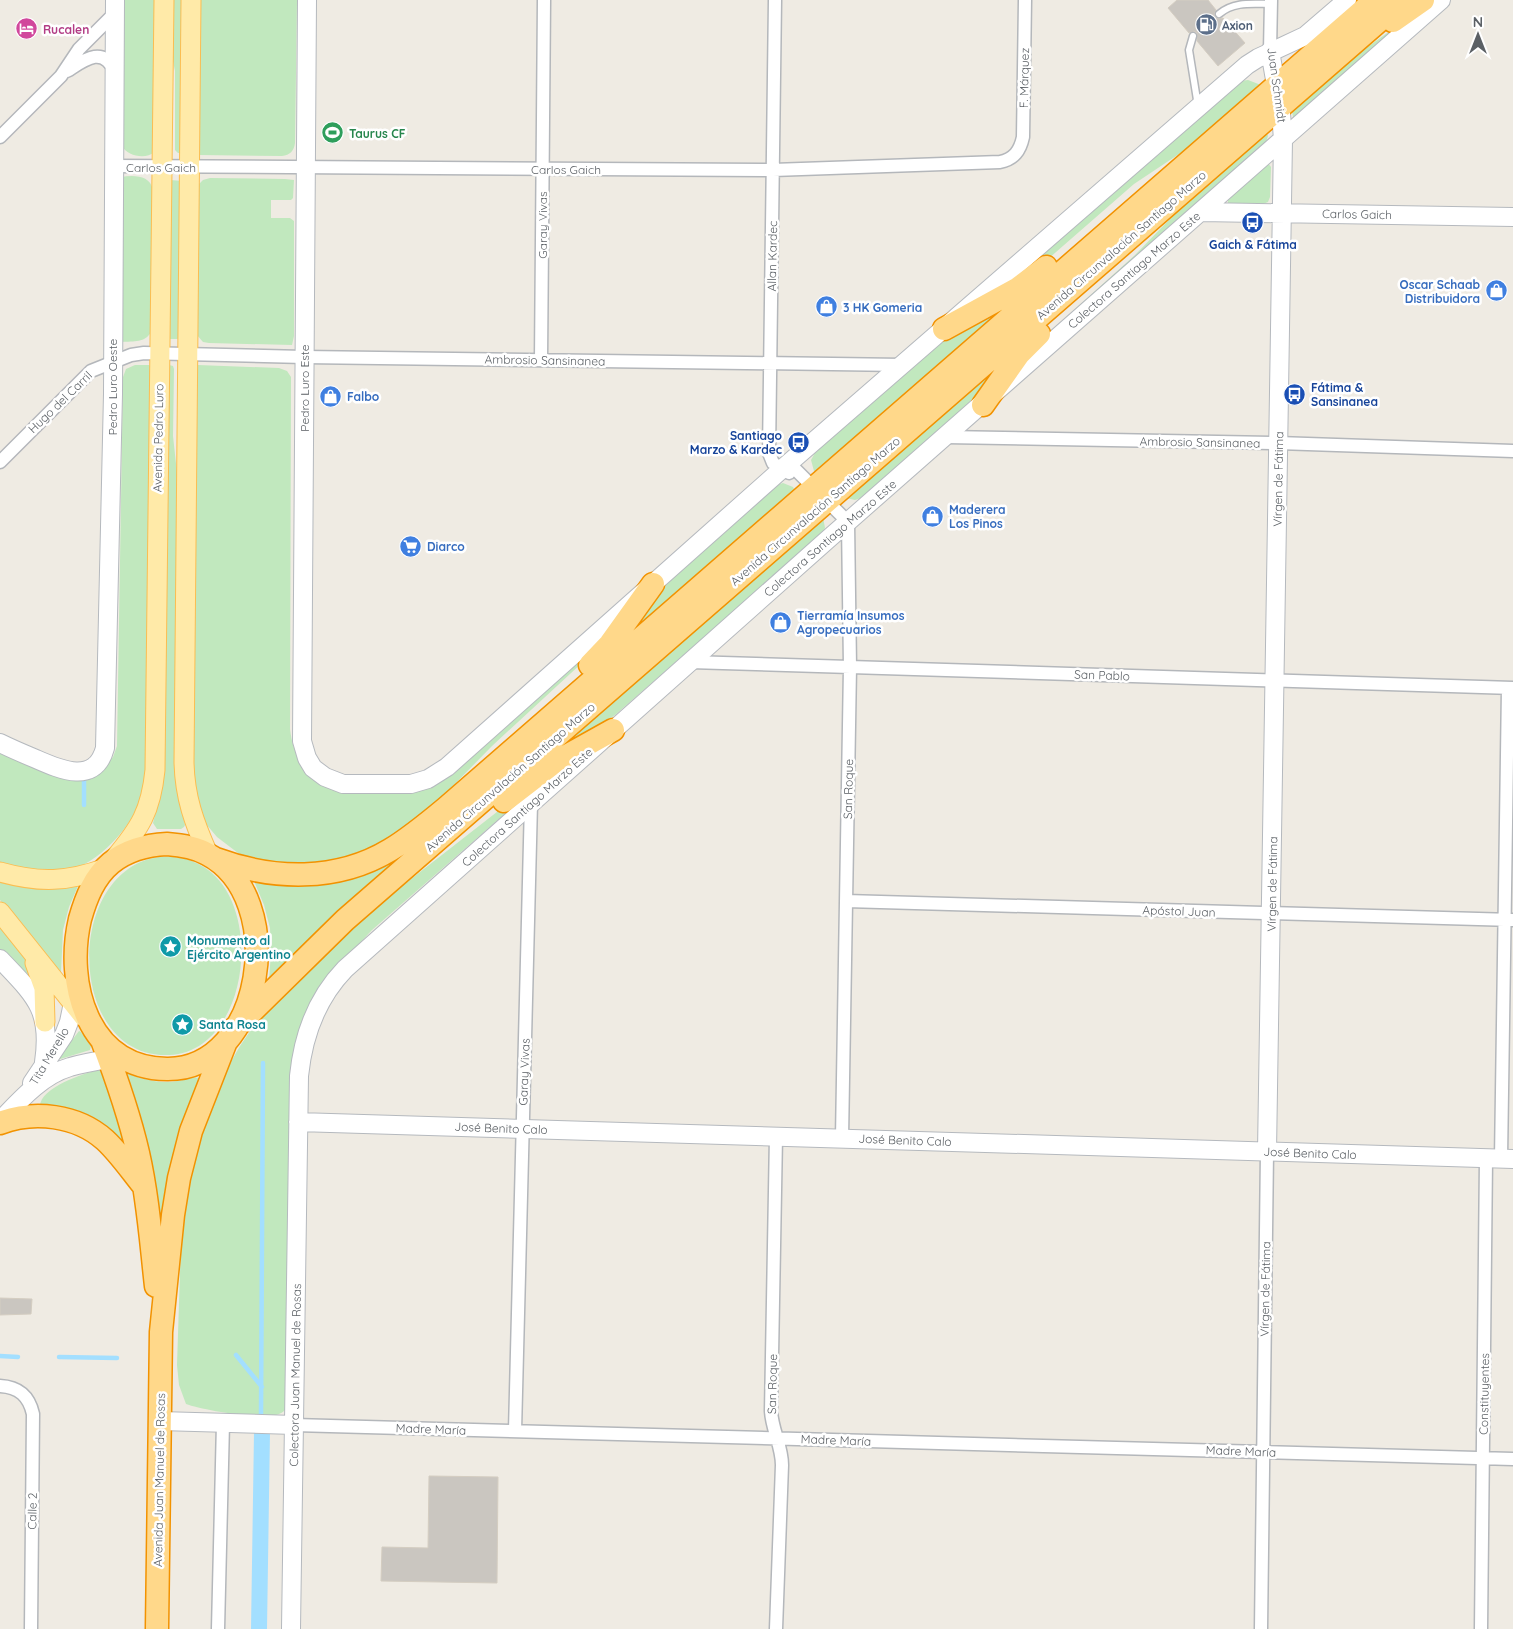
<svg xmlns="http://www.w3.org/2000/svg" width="1513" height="1629" font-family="Quicksand,sans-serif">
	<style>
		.green { fill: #c1e8be }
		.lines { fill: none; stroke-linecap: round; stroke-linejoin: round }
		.stream { stroke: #a3dfff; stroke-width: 4.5 }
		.canal { stroke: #a3dfff; stroke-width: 16 }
		.building { fill: #cac6c0; stroke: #d4cdc1 }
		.lane-casing { stroke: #b4b7bb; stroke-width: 9 }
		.street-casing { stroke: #b4b7bb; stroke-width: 15 }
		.secondary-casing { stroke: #b5b9be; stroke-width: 20 }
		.primary-casing { stroke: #fbbd51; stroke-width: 21 }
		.highway-casing { stroke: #f29200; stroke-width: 25 }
		.lane { stroke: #fff; stroke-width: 6 }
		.street { stroke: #fff; stroke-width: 12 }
		.secondary { stroke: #fff; stroke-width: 18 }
		.primary { stroke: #ffeaa8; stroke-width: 19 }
		.highway { stroke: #ffd88a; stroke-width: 22 }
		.labels { text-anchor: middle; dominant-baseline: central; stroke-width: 5; stroke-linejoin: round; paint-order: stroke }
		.service-label { font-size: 12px; font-weight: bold; fill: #4e5e75; stroke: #fff; text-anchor: start }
		.hotel-label { font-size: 12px; font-weight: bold; fill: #b23c85; stroke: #fff; text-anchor: start }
		.street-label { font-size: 12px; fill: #5b6065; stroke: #fff }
		.leisure-label { font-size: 12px; font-weight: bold; fill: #27864d; stroke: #fff; text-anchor: start }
		.transit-label { font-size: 12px; font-weight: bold; fill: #164399; stroke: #fff }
		.shop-label { font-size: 12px; font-weight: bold; fill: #366cbe; stroke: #fff; text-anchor: start }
		.culture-label { font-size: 12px; font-weight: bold; fill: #0d838f; stroke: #fff; text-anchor: start }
	</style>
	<rect width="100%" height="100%" fill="#efebe3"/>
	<path class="green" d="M122 0H156L154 152C146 160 127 156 122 146Z
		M170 0H183L180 153H178L175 150V71L172 56Z
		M199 0H297L295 143C294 151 290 155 282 156L199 155Z
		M1401 23 1296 117H1293L1292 111 1355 56Z
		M1248 80 1261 85 1200 140 1134 184 1032 273 1001 290 1241 81Z
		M1267 133 1268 136 1265 145 1036 348 1034 346 1135 255 1198 190Z
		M1268 163 1271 167 1270 197 1268 202 1263 204 1228 203V199Z
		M121 177C134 175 150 175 153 190L151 332C145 343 134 341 122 342Z
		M210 178 285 179 294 180 293 198 291 200H271V218H290L294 221V336L292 345 209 343 203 342 196 334 198 185 203 180Z
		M170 180 182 181 180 338 177 339H168Z
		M1013 300 817 472 814 471 811 460 816 451 946 338Z
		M1024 337 973 400 864 497 855 500 846 498Z
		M135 365H149L151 367 147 758C146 768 146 779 144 789 138 819 103 861 72 869 65 871 57 872 49 873 35 874 14 867 0 864V751L54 775 104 767 113 757 117 746 123 377 126 369Z
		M169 365 173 366 174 369 173 436 178 482 176 779 185 825 184 827 181 829H157L153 823 157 807Z
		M198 365 279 368 287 371 291 377 290 729C293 757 309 785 338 791 353 795 369 793 384 793 406 792 424 792 443 780L608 635 610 637 492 746 443 796 399 833 357 856 304 865 265 862 247 857 238 853 217 837 206 824 199 808 193 772 195 367Z
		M783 483 793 487 795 491 622 642 663 586 774 486Z
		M823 517 825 528 819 537 615 715 544 764 542 761Z
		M547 773 549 775 372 930 332 973 300 1028 294 1049 289 1102V1398C288 1405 287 1411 279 1414 265 1421 202 1410 186 1404L179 1385 177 1365 181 1241 187 1191 201 1135 225 1072 240 1046 257 1021 365 915Z
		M413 847 270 980 269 979 271 953 270 928 264 905 254 881Z
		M159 857C174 856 189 858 202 866 266 902 250 1052 169 1055 66 1059 63 870 159 857Z
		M0 880 78 886 69 907 63 930 61 973 0 900Z
		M0 925 29 963 32 984 0 950Z
		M79 1031 81 1032 91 1046 90 1050 57 1060Z
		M99 1070 103 1071 128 1147 40 1107C39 1088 84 1073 99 1070Z
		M126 1073C142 1079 159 1084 177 1081 184 1080 192 1076 200 1078L160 1236Z"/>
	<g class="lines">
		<path class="stream" d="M84 775V805
			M236 1355 262 1387
			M0 1356 18 1357
			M59 1357 117 1358
			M261 1415 263 1063"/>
		<path class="canal" d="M259 1629 262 1432"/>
	</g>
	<path class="building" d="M1177 0H1208L1216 10 1214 14 1215 17 1219 19 1223 18 1245 43 1218 66 1197 41V33L1194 31 1189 33 1168 8Z
		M0 1298 32 1299 31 1314 0 1315Z
		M429 1476 498 1477 497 1583 381 1581 382 1547 428 1548Z"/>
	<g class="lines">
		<defs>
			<path id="lane" d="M1219 14C1234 1 1253 4 1271 4
				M1193 36 1189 50 1198 106"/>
			<path id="street" d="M775 0 769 453 773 463 789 473
				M1270 51 1271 0
				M67 71C83 61 102 45 114 70
				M0 137 61 76 79 49 114 14
				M113 166 773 170 1000 162C1014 159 1020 151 1023 137L1025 0
				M541 360 544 0
				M946 437 1278 443 1513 451
				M0 462 91 371 131 355 144 353 304 357 903 365
				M789 463 848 522 850 667 842 1138
				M690 662 1513 688
				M846 901 1513 920
				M776 1136 771 1411C772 1430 782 1446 782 1465L776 1629
				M1501 1159 1508 688
				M0 1386C19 1387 29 1396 33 1414L31 1629
				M294 1425 1513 1459
				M515 1431 531 803
				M218 1629 223 1423
				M1261 1629 1267 1152
				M1481 1629 1486 1159"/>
			<path id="secondary" d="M307 0 302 741 307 758 313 768 325 777 343 784H411L428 779 447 767 782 469 1247 65 1258 58 1305 36 1347 0
				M1201 212 1513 217
				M0 743C12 749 24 754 36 759 61 770 95 785 105 748L113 394 115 0
				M0 959C34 995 52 1009 44 1062
				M32 1083 64 1035 69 1022 75 993
				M0 1121C20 1100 42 1075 70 1067 86 1062 103 1060 120 1057
				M298 1122 1513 1159
				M1267 1152 1283 139 1281 114 1270 51
				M160 1421 294 1425
				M291 1629 299 1076C303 1037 317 998 345 969L826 541 1441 0"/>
			<path id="primary" d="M191 0 184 763C185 798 194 822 208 854
				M114 859C140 828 151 811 155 770L164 0
				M0 872C39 883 68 882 106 868
				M0 912 84 1017
				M35 963 44 988 45 1022"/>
			<path id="highway" d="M1393 21 1423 0
				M944 329 1017 289 1046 267
				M983 405 1019 354 1039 334
				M590 665 610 644 653 584
				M504 801 552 764 613 730
				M167 844C181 845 195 847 207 854 290 897 264 1070 167 1069 87 1068 65 983 80 919 86 898 94 877 111 863 127 850 146 845 167 844Z
				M216 859C273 880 337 882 390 850 410 838 428 823 446 808L1375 0
				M235 1028 345 920 1403 0
				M102 1040C116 1077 129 1114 138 1153 148 1197 151 1242 156 1286
				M0 1123C34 1110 77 1115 105 1140 119 1153 130 1169 142 1184
				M157 1629 161 1332 173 1215 179 1178 191 1131 225 1044"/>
		</defs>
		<use href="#lane" class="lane-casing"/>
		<use href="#street" class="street-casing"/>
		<use href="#secondary" class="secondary-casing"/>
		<use href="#primary" class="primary-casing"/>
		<use href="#highway" class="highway-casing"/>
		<use href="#lane" class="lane"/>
		<use href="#street" class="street"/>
		<use href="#secondary" class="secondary"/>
		<use href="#primary" class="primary"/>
		<use href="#highway" class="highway"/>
	</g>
	<defs>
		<symbol id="fuel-disc" viewBox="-11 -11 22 22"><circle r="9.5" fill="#5c6f8a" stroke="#fff"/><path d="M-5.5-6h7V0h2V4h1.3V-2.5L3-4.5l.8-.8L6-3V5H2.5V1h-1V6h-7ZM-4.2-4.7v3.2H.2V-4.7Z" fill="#fff"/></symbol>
		<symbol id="hotel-disc" viewBox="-11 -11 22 22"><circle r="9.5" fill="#d1479c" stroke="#fff"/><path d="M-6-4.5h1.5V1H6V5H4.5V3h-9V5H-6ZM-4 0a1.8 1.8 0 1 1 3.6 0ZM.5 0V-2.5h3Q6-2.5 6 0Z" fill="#fff"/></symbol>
		<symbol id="stadium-disc" viewBox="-11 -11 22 22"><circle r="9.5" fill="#2e9e5b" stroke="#fff"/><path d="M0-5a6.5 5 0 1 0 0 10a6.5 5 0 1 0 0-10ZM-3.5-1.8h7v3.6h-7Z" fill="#fff"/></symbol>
		<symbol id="bus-disc" viewBox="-11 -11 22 22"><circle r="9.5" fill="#1a4fb4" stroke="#fff"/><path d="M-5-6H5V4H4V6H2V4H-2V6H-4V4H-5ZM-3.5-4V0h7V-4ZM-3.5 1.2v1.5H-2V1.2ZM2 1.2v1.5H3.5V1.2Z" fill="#fff"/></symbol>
		<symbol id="shop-disc" viewBox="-11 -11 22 22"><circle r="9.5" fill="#3f7fe0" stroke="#fff"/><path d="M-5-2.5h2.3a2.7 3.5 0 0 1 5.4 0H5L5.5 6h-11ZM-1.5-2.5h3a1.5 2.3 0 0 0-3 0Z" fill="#fff"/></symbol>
		<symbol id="supermarket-disc" viewBox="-11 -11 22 22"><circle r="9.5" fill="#3f7fe0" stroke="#fff"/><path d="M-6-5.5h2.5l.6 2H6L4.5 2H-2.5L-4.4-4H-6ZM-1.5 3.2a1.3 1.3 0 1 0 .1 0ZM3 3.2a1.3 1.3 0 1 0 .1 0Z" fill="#fff"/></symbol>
		<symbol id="sight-disc" viewBox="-11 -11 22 22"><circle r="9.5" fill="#0f9aa8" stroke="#fff"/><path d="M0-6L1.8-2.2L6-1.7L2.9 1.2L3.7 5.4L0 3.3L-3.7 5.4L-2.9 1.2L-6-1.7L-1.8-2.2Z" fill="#fff"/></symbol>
	</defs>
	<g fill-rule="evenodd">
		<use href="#fuel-disc" x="1194" y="12" width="25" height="25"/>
		<use href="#hotel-disc" x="14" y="16" width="25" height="25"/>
		<use href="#stadium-disc" x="320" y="120" width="25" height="25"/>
		<use href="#bus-disc" x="1240" y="210" width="25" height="25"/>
		<use href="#shop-disc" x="1484" y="278" width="25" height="25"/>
		<use href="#shop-disc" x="814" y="294" width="25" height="25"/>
		<use href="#bus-disc" x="1282" y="382" width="25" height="25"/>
		<use href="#shop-disc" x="318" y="384" width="25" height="25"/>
		<use href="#bus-disc" x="786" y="430" width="25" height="25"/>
		<use href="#shop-disc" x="920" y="504" width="25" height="25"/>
		<use href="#supermarket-disc" x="398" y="534" width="25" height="25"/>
		<use href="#shop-disc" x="768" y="610" width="25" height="25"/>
		<use href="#sight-disc" x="158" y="934" width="25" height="25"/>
		<use href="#sight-disc" x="170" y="1012" width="25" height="25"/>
	</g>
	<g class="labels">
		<g class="service-label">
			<text x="1222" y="25">Axion</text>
		</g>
		<g class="hotel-label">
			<text x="43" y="29">Rucalen</text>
		</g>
		<g class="street-label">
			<text transform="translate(1024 78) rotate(-89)">F. Márquez</text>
			<text transform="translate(1277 85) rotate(82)">Juan Schmidt</text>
			<text x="161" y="167">Carlos Gaich</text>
			<text x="566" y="169">Carlos Gaich</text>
			<text transform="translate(1357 214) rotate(1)">Carlos Gaich</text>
			<text transform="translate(542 225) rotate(-90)">Garay Vivas</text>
			<text transform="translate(1121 245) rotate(-41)">Avenida Circunvalación Santiago Marzo</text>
			<text transform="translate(772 256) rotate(-89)">Allan Kardec</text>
			<text transform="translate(1134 270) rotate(-41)">Colectora Santiago Marzo Este</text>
			<text transform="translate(545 360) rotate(1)">Ambrosio Sansinanea</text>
			<text transform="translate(112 387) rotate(-90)">Pedro Luro Oeste</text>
			<text transform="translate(304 388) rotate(-90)">Pedro Luro Este</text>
			<text transform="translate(60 402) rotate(-44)">Hugo del Carril</text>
			<text transform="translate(158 438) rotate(-89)">Avenida Pedro Luro</text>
			<text transform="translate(1200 442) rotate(1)">Ambrosio Sansinanea</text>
			<text transform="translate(1278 479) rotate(-89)">Vírgen de Fátima</text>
			<text transform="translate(815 511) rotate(-41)">Avenida Circunvalación Santiago Marzo</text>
			<text transform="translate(830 538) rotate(-41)">Colectora Santiago Marzo Este</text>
			<text transform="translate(1102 675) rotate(2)">San Pablo</text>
			<text transform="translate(510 777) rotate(-41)">Avenida Circunvalación Santiago Marzo</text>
			<text transform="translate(848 789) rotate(-89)">San Roque</text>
			<text transform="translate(527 807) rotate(-42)">Colectora Santiago Marzo Este</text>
			<text transform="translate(1272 884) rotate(-89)">Vírgen de Fátima</text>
			<text transform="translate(1179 911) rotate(2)">Apóstol Juan</text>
			<text transform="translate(49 1056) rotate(-59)">Tita Merello</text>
			<text transform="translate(524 1072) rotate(-88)">Garay Vivas</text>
			<text transform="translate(501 1128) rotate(2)">José Benito Calo</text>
			<text transform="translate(905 1140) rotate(2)">José Benito Calo</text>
			<text transform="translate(1310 1153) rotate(2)">José Benito Calo</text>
			<text transform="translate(1265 1289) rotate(-89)">Vírgen de Fátima</text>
			<text transform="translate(295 1375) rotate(-89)">Colectora Juan Manuel de Rosas</text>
			<text transform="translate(772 1384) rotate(-89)">San Roque</text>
			<text transform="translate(1484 1394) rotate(-89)">Constituyentes</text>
			<text transform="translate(431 1429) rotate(2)">Madre María</text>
			<text transform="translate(836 1440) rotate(2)">Madre María</text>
			<text transform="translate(1241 1451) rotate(2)">Madre María</text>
			<text transform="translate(159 1480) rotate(-89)">Avenida Juan Manuel de Rosas</text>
			<text transform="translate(32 1511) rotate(-89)">Calle 2</text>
		</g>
		<g class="leisure-label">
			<text x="349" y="133">Taurus CF</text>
		</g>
		<g class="transit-label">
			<text x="1253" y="244">Gaich &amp; Fátima</text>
			<text x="1311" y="387" text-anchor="start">Fátima &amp;<tspan x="1311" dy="14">Sansinanea</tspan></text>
			<text x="782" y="435" text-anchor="end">Santiago<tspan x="782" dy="14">Marzo &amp; Kardec</tspan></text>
		</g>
		<g class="shop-label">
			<text x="1480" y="284" text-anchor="end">Oscar Schaab<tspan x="1480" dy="14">Distribuidora</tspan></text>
			<text x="843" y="307">3 HK Gomeria</text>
			<text x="347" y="396">Falbo</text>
			<text x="949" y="509">Maderera<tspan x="949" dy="14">Los Pinos</tspan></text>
			<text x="427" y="546">Diarco</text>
			<text x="797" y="615">Tierramía Insumos<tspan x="797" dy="14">Agropecuarios</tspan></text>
		</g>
		<g class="culture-label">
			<text x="187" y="940">Monumento al<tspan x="187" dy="14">Ejército Argentino</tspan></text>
			<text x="199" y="1024">Santa Rosa</text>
		</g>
	</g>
	<g transform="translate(1478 35)" stroke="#ffffff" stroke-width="4" paint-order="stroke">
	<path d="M0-4L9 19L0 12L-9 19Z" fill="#5b6065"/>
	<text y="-8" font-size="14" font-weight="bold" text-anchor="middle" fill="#5b6065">N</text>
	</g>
</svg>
